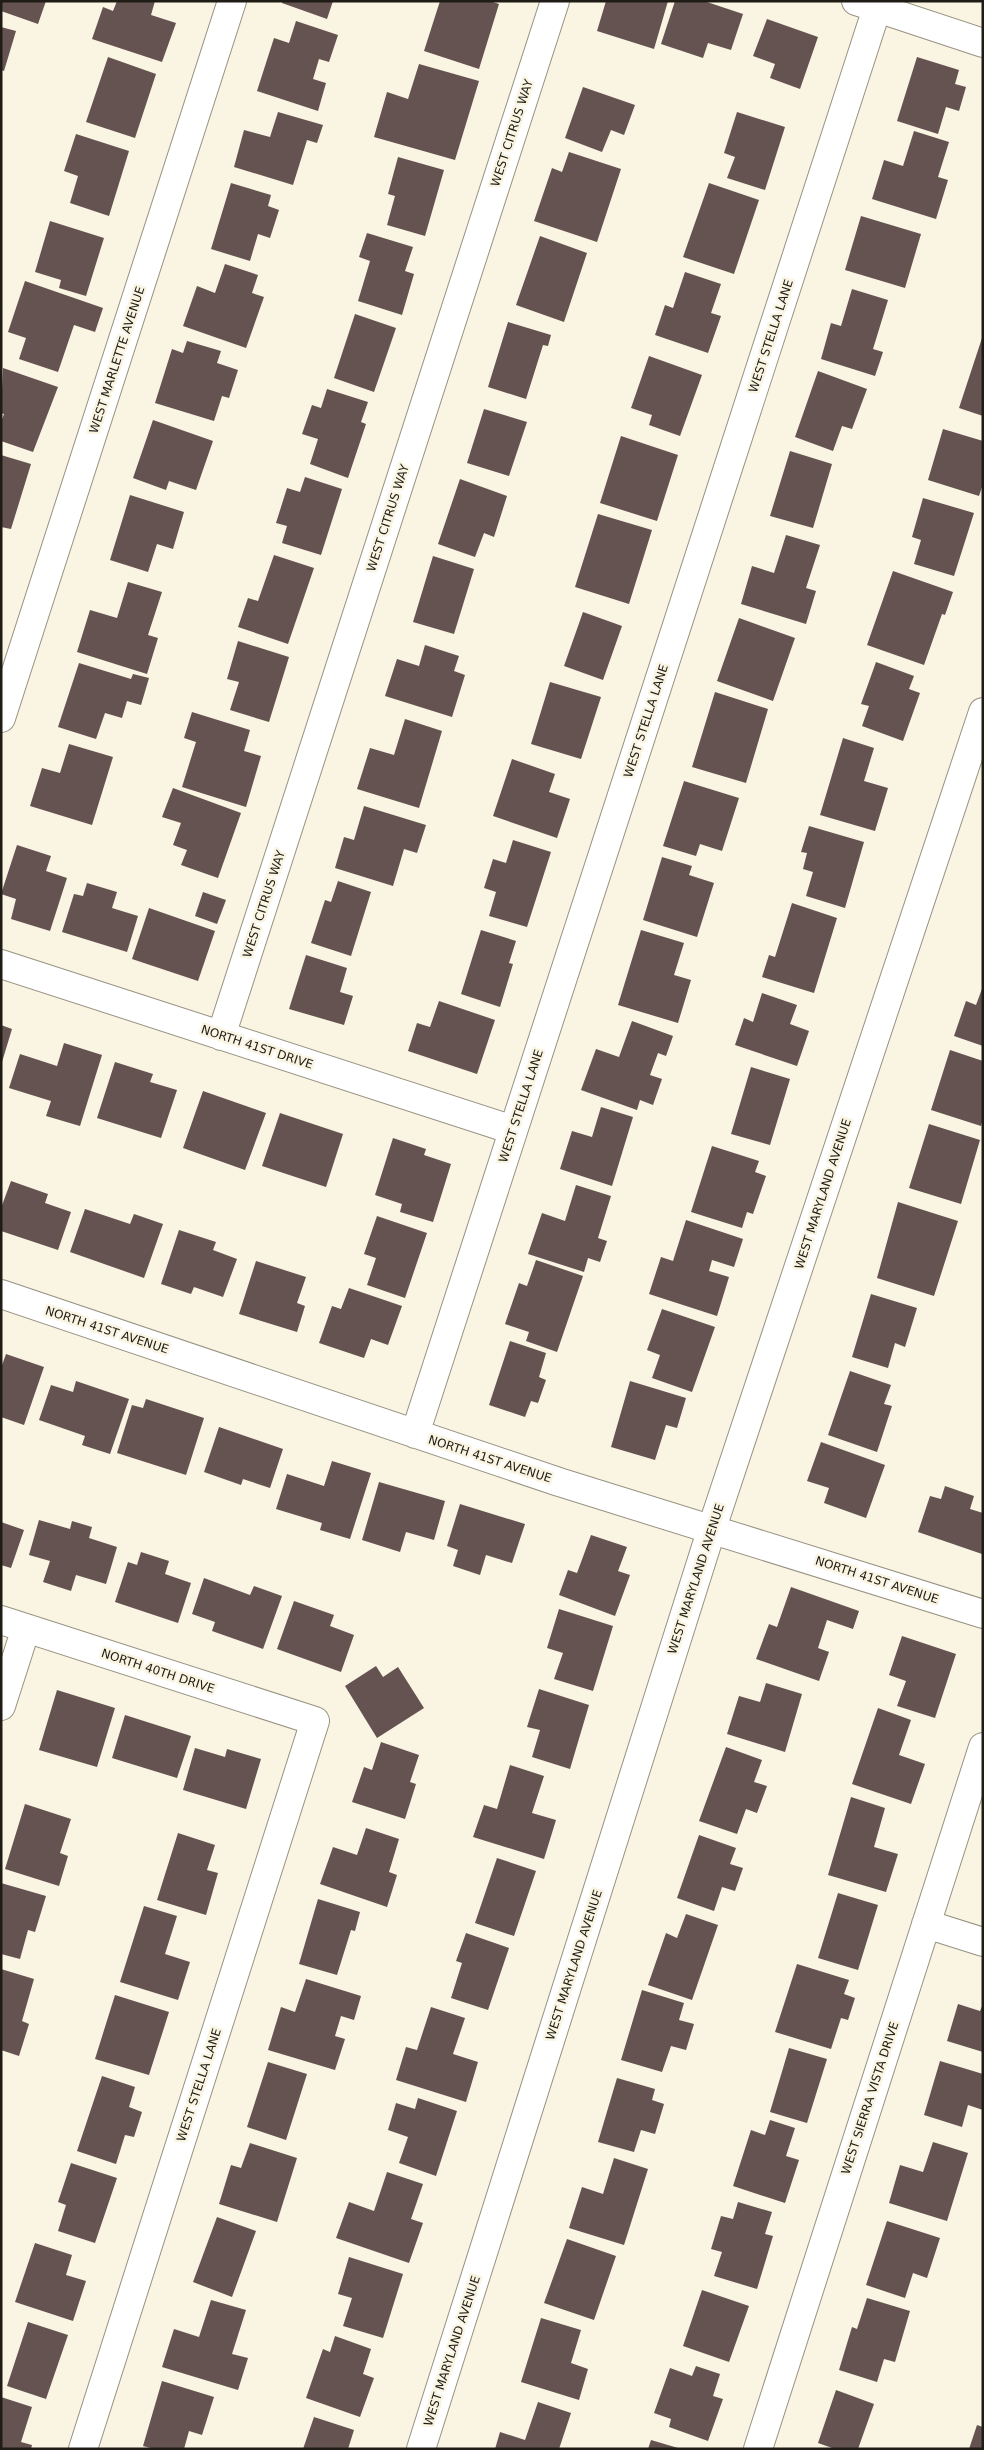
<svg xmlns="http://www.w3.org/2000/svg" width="984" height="2450" font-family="'DejaVu Sans',sans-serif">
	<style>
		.building { fill: #655352 }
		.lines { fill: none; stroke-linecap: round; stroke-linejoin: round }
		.street-casing { stroke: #979282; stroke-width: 30 }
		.secondary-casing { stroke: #979282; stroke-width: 30 }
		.street { stroke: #fff; stroke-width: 28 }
		.secondary { stroke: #fff; stroke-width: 28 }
		.labels { text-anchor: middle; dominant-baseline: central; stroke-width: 5; stroke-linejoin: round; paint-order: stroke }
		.street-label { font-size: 12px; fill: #1e1c15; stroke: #faf4e2 }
	</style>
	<rect width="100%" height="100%" fill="#faf4e2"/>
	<path class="building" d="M1 1H46L38 24 1 11Z
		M117 1H155L151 15 176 23 162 62 92 39 103 7 113 11Z
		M282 1H333L327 19 282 3Z
		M440 1H490L499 4 479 69 424 51Z
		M606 1H668L654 49 597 31Z
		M675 1H704L743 14 731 50 708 43 703 58 661 44Z
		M767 19 818 37 800 89 770 78 775 64 753 56Z
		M296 21 338 35 329 62 319 59 313 79 326 83 318 111 257 91 274 38 289 43Z
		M1 27 16 31 4 71 1 70Z
		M108 57 156 74 135 138 86 122Z
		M917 57 959 70 955 84 966 87 959 111 946 107 938 134 897 121Z
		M419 64 479 81 455 160 374 137 387 92 408 99Z
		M583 87 635 105 624 135 611 130 602 152 565 138Z
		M278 112 323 125 317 143 307 140 293 185 234 167 244 130 270 137Z
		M737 112 785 127 765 190 727 178 735 157 724 153Z
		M914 131 949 142 938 177 948 180 936 219 872 199 884 160 903 166Z
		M76 134 129 151 109 216 70 203 78 176 64 171Z
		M569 152 621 169 597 242 534 221 552 168 562 172Z
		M398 157 444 170 425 236 387 225 395 196 388 194Z
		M231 183 271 195 268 206 279 210 270 238 258 234 250 261 211 249Z
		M709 183 759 200 734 274 683 257Z
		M861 216 921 234 905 288 845 270Z
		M50 221 104 238 86 296 59 288 61 280 35 272Z
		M367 233 413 247 405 271 414 274 402 315 358 301 370 261 359 257Z
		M540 236 587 253 564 322 516 305Z
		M225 264 258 275 252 293 264 297 246 348 183 326 197 286 215 293Z
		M685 272 721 284 711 313 721 316 708 353 655 335 665 305 673 308Z
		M25 281 103 308 95 332 74 325 58 372 19 359 26 338 8 332Z
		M852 289 888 300 873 349 883 352 875 376 821 359 831 323 841 326Z
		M355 314 396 328 374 392 334 378Z
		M508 322 551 335 548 346 543 345 526 399 488 387Z
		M982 338H983V416L959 408Z
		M187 341 221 351 217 363 238 370 229 398 222 396 214 421 155 403 172 349 183 353Z
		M649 356 702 375 680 436 649 425 652 415 631 408Z
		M3 368 58 387 33 452 1 441V422L4 414 1 413Z
		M818 371 867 389 852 429 842 426 833 451 795 437Z
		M327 389 368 402 361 422 366 424 348 478 310 464 318 439 302 434 312 405 321 408Z
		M484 409 527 422 509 476 467 463Z
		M153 420 213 441 196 490 169 481 166 490 133 478Z
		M943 429 983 441V484L979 496 928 480Z
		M621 436 678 455 657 521 600 503Z
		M790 451 832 464 813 528 770 516Z
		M1 455 31 464 11 529 1 527Z
		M305 477 342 489 321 555 282 543 287 526 276 523 287 488 300 492Z
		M460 479 507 496 494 537 484 533 475 557 438 544Z
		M130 495 184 512 173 549 157 544 148 572 110 560Z
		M923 498 974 513 954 576 914 564 921 540 912 537Z
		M598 514 652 530 629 604 575 587Z
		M786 535 820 545 806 588 816 591 806 624 741 604 752 566 774 573Z
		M274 555 314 568 288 644 238 627 248 598 258 601Z
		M433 556 474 569 454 634 413 622Z
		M893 571 953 592 945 615 942 614 924 665 867 645Z
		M128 582 162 592 148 635 158 638 147 674 77 652 90 610 117 618Z
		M583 612 622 626 603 680 564 666Z
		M739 618 795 638 773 701 717 681Z
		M238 641 289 657 269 722 230 710 239 682 227 679Z
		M425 645 459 656 454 671 465 675 452 717 385 696 397 659 419 666Z
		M876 662 914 676 909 689 920 693 903 741 862 726 869 706 861 704Z
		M79 663 131 679 133 674 149 678 141 705 127 701 122 718 105 713 96 739 58 727Z
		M550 682 601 697 581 759 531 744Z
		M715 692 768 709 746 783 692 767Z
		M192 712 250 730 244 751 261 756 246 807 182 787 196 742 184 738Z
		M405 719 442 731 419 808 357 789 370 748 394 755Z
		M843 738 874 748 864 781 888 788 875 831 820 815Z
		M69 744 113 757 92 825 30 806 42 768 60 773Z
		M512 759 555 774 549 792 570 799 557 838 493 816Z
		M684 781 739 798 722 851 700 844 696 856 663 846Z
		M173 788 241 813 218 878 181 865 187 850 173 845 181 823 162 817Z
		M364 806 426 825 417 853 404 849 393 886 335 868 344 837 354 840Z
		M809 826 864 842 845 908 806 896 813 872 803 869 807 853 801 852Z
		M513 840 551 852 527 927 489 916 496 892 484 888 493 859 506 863Z
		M17 845 51 856 46 871 67 878 50 931 11 919 16 899 1 894Z
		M662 857 692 866 689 875 714 883 697 937 643 920Z
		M338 881 371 892 351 956 311 943 325 900 331 902Z
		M87 883 117 892 112 908 138 916 127 952 62 932 74 894 83 896Z
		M203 892 226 900 217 924 195 916Z
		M792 903 837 918 814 993 762 977 769 955 775 957Z
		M149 908 215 931 198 981 132 959Z
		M481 930 516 941 509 963 513 964 500 1007 461 994Z
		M641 930 684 943 674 975 691 980 678 1023 618 1005Z
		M306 955 347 968 340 992 353 996 344 1025 289 1009Z
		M983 986V1046L954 1036 966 1001 976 1005Z
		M762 993 797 1005 790 1024 809 1031 797 1066 735 1045 744 1018 753 1022Z
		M439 1001 495 1020 477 1074 408 1051 417 1023 430 1027Z
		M632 1021 673 1036 666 1056 658 1053 650 1075 662 1079 653 1105 640 1100 637 1110 581 1090 596 1049 619 1057Z
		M1 1025 12 1029 2 1062H1Z
		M64 1043 102 1055 80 1126 46 1116 51 1101 9 1088 20 1054 57 1066Z
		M950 1050 983 1061V1119L981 1126 931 1110Z
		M115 1062 153 1074 150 1082 177 1090 161 1138 97 1118Z
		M751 1067 790 1079 770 1145 731 1134Z
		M203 1091 266 1113 245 1170 183 1148Z
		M601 1107 633 1117 612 1186 560 1169 572 1131 592 1137Z
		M280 1113 343 1134 326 1187 262 1166Z
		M929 1124 980 1140 961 1204 909 1188Z
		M393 1138 426 1149 424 1155 451 1164 433 1222 400 1212 402 1204 375 1195Z
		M712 1146 759 1161 755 1172 766 1176 753 1214 747 1212 742 1228 691 1212Z
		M11 1181 48 1194 45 1203 71 1212 58 1250 1 1231V1208Z
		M576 1185 611 1196 598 1238 607 1241 600 1262 588 1258 584 1272 528 1254 542 1213 565 1221Z
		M898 1202 958 1221 934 1296 877 1278Z
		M85 1209 130 1224 134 1214 163 1224 144 1278 70 1252Z
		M377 1216 427 1233 405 1298 367 1285 376 1258 364 1254Z
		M686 1220 743 1239 734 1267 712 1260 709 1271 729 1277 717 1316 649 1294 661 1257 673 1261Z
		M179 1230 216 1242 213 1250 237 1259 223 1297 194 1287 191 1294 161 1284Z
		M536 1260 583 1276 557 1352 526 1341 529 1332 505 1324 519 1283 527 1286Z
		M256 1261 306 1277 297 1303 305 1306 297 1332 239 1314Z
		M349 1288 402 1306 388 1345 371 1339 364 1358 319 1343 332 1306 341 1309Z
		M871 1294 917 1308 905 1347 895 1343 888 1368 852 1357Z
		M662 1309 715 1327 692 1392 652 1378 660 1355 647 1350Z
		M510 1341 546 1353 539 1377 546 1380 538 1403 531 1401 525 1417 489 1405Z
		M6 1354 44 1367 24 1425 1 1417V1368Z
		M850 1371 891 1385 884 1404 892 1406 877 1452 828 1435Z
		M76 1381 129 1399 110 1454 82 1445 85 1436 39 1420 51 1385 73 1392Z
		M630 1381 686 1398 677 1428 666 1425 655 1460 611 1447Z
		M146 1399 204 1418 186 1475 117 1453 132 1405 143 1408Z
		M219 1427 283 1449 270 1488 243 1479 241 1485 204 1472Z
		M821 1442 885 1465 866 1518 824 1503 829 1488 807 1481Z
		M332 1461 371 1473 350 1539 320 1530 322 1523 276 1509 287 1474 324 1486Z
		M379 1482 445 1501 434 1540 406 1532 400 1552 362 1540Z
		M945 1486 974 1496 970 1509 983 1513 982 1554 918 1532 930 1496 941 1499Z
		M460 1504 525 1524 512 1563 486 1555 480 1575 453 1566 458 1550 447 1546Z
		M39 1520 70 1529 72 1521 92 1527 89 1538 117 1547 106 1584 76 1575 71 1591 43 1582 50 1561 29 1555Z
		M1 1522 24 1530 11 1568 1 1565Z
		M591 1535 627 1547 618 1571 630 1575 615 1616 559 1595 568 1570 577 1573Z
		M141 1552 169 1561 165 1574 191 1583 178 1623 115 1602 128 1562 137 1565Z
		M204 1578 250 1595 254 1586 282 1596 263 1649 212 1631 215 1622 192 1614Z
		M791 1587 859 1611 853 1629 827 1620 818 1648 829 1652 819 1681 756 1659 769 1624 777 1627Z
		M294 1601 334 1615 330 1626 354 1635 341 1672 277 1649Z
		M559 1609 613 1626 593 1691 554 1679 563 1653 547 1648Z
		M902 1636 956 1654 935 1718 897 1706 906 1681 889 1675Z
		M376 1666 383 1677 398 1667 424 1708 377 1738 345 1686Z
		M766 1683 802 1694 785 1752 727 1734 739 1696 760 1702Z
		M539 1689 589 1705 570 1769 532 1757 540 1730 527 1727Z
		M57 1690 115 1708 97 1767 39 1750Z
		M878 1708 911 1720 899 1755 925 1764 911 1804 852 1784Z
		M125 1715 191 1736 177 1778 112 1758Z
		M381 1742 419 1755 410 1782 416 1784 405 1819 352 1802 364 1767 372 1770Z
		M726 1747 762 1760 754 1782 767 1786 757 1813 746 1809 737 1834 699 1821Z
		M195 1748 225 1757 227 1749 261 1759 246 1809 183 1790Z
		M510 1765 544 1776 532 1813 556 1820 544 1859 473 1837 484 1805 497 1809Z
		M851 1797 885 1808 874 1847 898 1854 886 1892 828 1875Z
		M25 1804 71 1819 60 1853 68 1856 59 1886 5 1869Z
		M366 1828 399 1839 389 1872 397 1875 387 1907 320 1884 333 1847 357 1855Z
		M178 1833 215 1845 207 1870 218 1873 206 1915 157 1900Z
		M699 1835 736 1848 730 1864 743 1868 735 1891 722 1887 714 1911 677 1898Z
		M497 1858 536 1871 514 1936 475 1923Z
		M1 1883 46 1896 35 1932 28 1930 20 1959 1 1954Z
		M838 1893 878 1905 858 1970 818 1958Z
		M318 1899 360 1912 355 1931 351 1930 337 1975 299 1964Z
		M144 1906 177 1916 165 1954 190 1962 178 2000 120 1982Z
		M686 1914 718 1925 692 2000 648 1985 666 1933 677 1938Z
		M466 1933 509 1948 488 2010 451 1998 462 1963 456 1961Z
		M797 1964 849 1980 844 1994 855 1998 848 2020 841 2018 831 2049 775 2032Z
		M1 1969 34 1979 22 2021 29 2024 19 2056 1 2050Z
		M306 1979 361 1996 354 2020 341 2016 335 2036 345 2039 335 2070 268 2050 281 2007 295 2012Z
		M642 1990 684 2003 679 2020 694 2024 686 2050 671 2046 662 2072 621 2060Z
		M115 1995 169 2012 149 2075 95 2059Z
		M958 2004 980 2011 983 2004V2052L947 2041Z
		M431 2007 465 2018 453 2054 478 2062 466 2102 396 2080 406 2047 417 2050Z
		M789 2048 827 2059 807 2123 770 2112Z
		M940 2061 983 2074V2110L968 2105 962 2127 924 2115Z
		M268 2062 307 2074 286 2140 247 2127Z
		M102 2076 135 2087 129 2107 142 2112 134 2137 125 2135 116 2164 77 2151Z
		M617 2078 655 2089 652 2100 664 2104 655 2134 641 2130 634 2152 598 2142Z
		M418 2098 457 2111 436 2176 399 2163 408 2137 388 2130 396 2103 415 2109Z
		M770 2120 795 2128 786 2156 799 2160 785 2203 733 2186 751 2130 765 2135Z
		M933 2142 968 2153 947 2221 889 2203 900 2165 923 2172Z
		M250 2143 297 2158 277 2222 219 2204 231 2165 241 2168Z
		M614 2158 648 2169 624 2245 569 2228 582 2187 603 2194Z
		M71 2163 117 2178 95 2243 58 2231 66 2205 58 2202Z
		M387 2172 423 2184 411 2219 423 2223 409 2263 336 2238 349 2202 374 2211Z
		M738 2202 772 2212 765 2234 773 2236 757 2289 714 2276 722 2252 711 2249 721 2216 733 2219Z
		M217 2217 256 2231 232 2297 193 2282Z
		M887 2221 940 2238 927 2278 913 2273 905 2298 866 2285Z
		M567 2239 616 2256 594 2320 544 2303Z
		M35 2243 72 2255 66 2275 86 2281 73 2321 15 2302Z
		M349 2257 403 2274 383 2338 343 2326 352 2298 338 2294Z
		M702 2290 749 2306 729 2362 683 2346Z
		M867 2298 910 2311 895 2362 884 2359 877 2382 839 2370 852 2327 857 2329Z
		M211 2300 246 2310 232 2354 248 2358 238 2390 162 2367 174 2329 199 2337Z
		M541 2318 581 2330 571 2363 588 2369 579 2400 521 2382Z
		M28 2322 68 2335 46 2399 7 2386Z
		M335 2336 371 2349 363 2374 374 2378 360 2417 306 2398 323 2349 330 2352Z
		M696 2366 720 2374 713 2396 723 2399 708 2441 669 2427 671 2419 654 2413 670 2368 692 2376Z
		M162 2381 214 2397 202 2435 189 2431 184 2449H154L143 2446Z
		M836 2390 874 2404 858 2449H835L818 2443Z
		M1 2397 32 2407 21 2442 32 2445 31 2449H1Z
		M538 2402 571 2413 559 2449H495L500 2432 525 2440Z
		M314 2417 354 2430 348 2449H303Z
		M977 2425 983 2427V2449H969Z
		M651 2440 678 2448 677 2449H648Z"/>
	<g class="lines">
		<defs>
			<path id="street" d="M856 1 983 43
				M1 718 232 1
				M1 964 513 1130
				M221 1036 555 1
				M1 1294 559 1482 983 1614
				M415 1434 877 8
				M1 1620 315 1721 83 2449
				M1 1706 26 1628
				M926 1924 983 1942
				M758 2449 983 1747"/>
			<path id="secondary" d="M421 2449 712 1528 983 712"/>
		</defs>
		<use href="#street" class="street-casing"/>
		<use href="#secondary" class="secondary-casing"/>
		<use href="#street" class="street"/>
		<use href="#secondary" class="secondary"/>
	</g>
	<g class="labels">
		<g class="street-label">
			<text transform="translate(512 133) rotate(-72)">WEST CITRUS WAY</text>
			<text transform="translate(771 336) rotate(-72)">WEST STELLA LANE</text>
			<text transform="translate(117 360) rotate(-72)">WEST MARLETTE AVENUE</text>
			<text transform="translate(388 518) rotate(-72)">WEST CITRUS WAY</text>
			<text transform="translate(646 721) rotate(-72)">WEST STELLA LANE</text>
			<text transform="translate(264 904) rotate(-72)">WEST CITRUS WAY</text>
			<text transform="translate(257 1047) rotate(18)">NORTH 41ST DRIVE</text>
			<text transform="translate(521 1106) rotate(-72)">WEST STELLA LANE</text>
			<text transform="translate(823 1194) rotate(-72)">WEST MARYLAND AVENUE</text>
			<text transform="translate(107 1330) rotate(18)">NORTH 41ST AVENUE</text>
			<text transform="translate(490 1459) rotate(18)">NORTH 41ST AVENUE</text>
			<text transform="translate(696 1579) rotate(-72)">WEST MARYLAND AVENUE</text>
			<text transform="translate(877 1580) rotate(18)">NORTH 41ST AVENUE</text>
			<text transform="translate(158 1671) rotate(18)">NORTH 40TH DRIVE</text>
			<text transform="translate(574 1965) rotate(-72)">WEST MARYLAND AVENUE</text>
			<text transform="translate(199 2085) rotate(-72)">WEST STELLA LANE</text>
			<text transform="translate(870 2098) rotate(-72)">WEST SIERRA VISTA DRIVE</text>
			<text transform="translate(452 2351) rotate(-72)">WEST MARYLAND AVENUE</text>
		</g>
	</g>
	<rect width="984" height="2450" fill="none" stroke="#1e1c15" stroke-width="5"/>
</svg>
